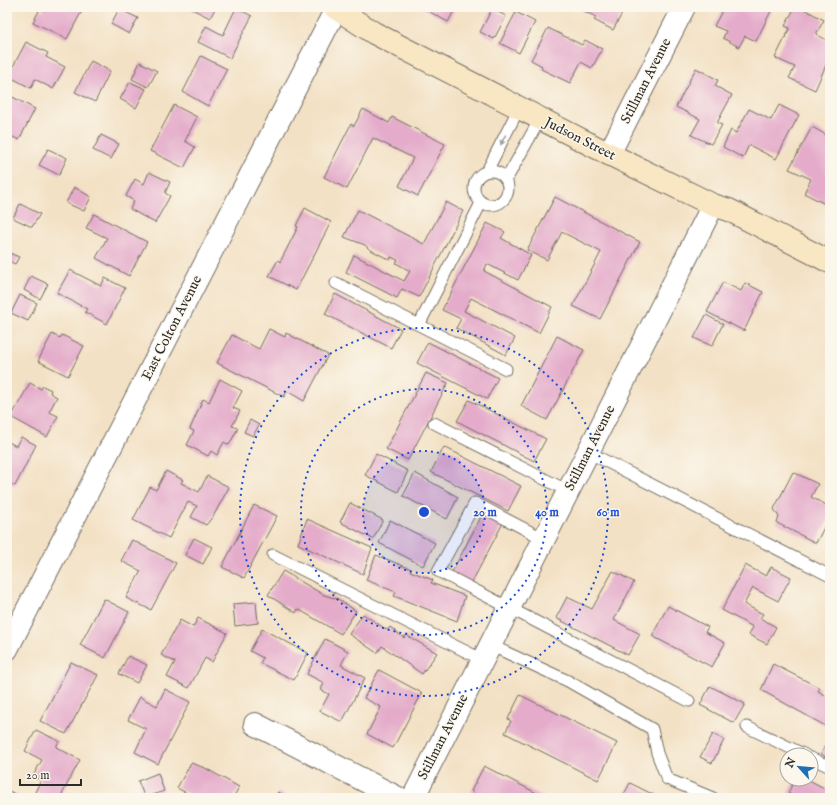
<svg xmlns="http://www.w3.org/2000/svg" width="837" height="805" font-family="'IM FELL English',serif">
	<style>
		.building { fill: #e4acca }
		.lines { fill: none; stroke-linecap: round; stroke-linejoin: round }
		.service-casing { stroke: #716b61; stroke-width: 13 }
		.minor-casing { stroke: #716b61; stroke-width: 24 }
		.tertiary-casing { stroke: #716b61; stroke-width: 24 }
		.secondary-casing { stroke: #716b61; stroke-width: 24 }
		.service { stroke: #fff; stroke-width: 11 }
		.minor { stroke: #fff; stroke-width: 22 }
		.tertiary { stroke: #fff; stroke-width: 22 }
		.secondary { stroke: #f9e7c3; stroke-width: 22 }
		.oneway { fill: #a0a0a0 }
		.ring { fill: none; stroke: #1d4ed8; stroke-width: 2; stroke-dasharray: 2 4 }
		.labels { text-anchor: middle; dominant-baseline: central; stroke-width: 3; stroke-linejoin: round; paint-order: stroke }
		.street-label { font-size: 14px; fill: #2b2b2b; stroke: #fbf7ec }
		.centre { fill: #1d4ed8; stroke: #fbf7ec; stroke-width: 2 }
		.ring-label { font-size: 12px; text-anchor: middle; font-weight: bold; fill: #1d4ed8; stroke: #fbf7ec; stroke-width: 3; stroke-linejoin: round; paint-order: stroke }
	</style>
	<rect width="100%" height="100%" fill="#fbf7ec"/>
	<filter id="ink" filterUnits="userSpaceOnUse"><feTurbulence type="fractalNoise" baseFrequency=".025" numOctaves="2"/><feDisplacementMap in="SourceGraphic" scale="8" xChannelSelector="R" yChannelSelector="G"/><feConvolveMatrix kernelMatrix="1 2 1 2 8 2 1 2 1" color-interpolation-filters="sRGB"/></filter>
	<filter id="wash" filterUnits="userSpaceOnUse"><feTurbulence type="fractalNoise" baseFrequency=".012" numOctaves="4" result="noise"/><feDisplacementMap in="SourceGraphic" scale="16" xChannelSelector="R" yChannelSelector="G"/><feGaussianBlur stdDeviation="0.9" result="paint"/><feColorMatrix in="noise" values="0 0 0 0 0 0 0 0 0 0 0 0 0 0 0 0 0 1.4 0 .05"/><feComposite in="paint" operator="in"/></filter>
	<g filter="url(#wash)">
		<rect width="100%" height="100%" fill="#f3e1c5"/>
		<g id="blocks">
			<path class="building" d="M45 7H84L67 39 33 22 40 9 44 11Z
				M190 7H216L210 18 190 8Z
				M421 7H456L448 22Z
				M576 7H618L624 10 613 30 594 20 596 17Z
				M724 7H773L756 41 745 36 739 47 723 38 726 31 714 26Z
				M795 7H800L824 20 816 34 830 42V56L815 90 789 78 795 67 775 58 790 28 785 26Z
				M236 8 252 16 230 58 198 42 206 26 223 35Z
				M119 9 138 18 129 34 111 24Z
				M492 9 506 16 494 39 480 32Z
				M516 12 535 22 519 53 500 43Z
				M548 28 582 45 585 40 602 49 592 68 581 62 570 83 541 69 542 66 531 60Z
				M26 42 48 53 46 57 65 67 53 89 35 79 31 88 8 76Z
				M201 56 227 69 208 106 183 92Z
				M91 61 110 71 95 102 75 92Z
				M140 62 157 71 148 87 132 79Z
				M696 68 718 80 715 86 732 95 717 123 722 125 711 144 691 135 700 119 676 107Z
				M130 82 146 89 136 108 120 99Z
				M7 94 35 109 19 140 7 134Z
				M174 105 197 117 185 141 195 147 184 168 150 151Z
				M779 105 799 115 776 159 749 145 743 158 723 147 731 130 736 133 749 109 771 120Z
				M363 109 389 123 392 117 445 144 418 196 399 186 413 158 373 138 347 189 324 177 351 124 354 126Z
				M812 127 830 137V194L825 204 804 193 811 179 789 169Z
				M101 135 119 144 111 159 93 150Z
				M48 149 67 158 59 175 39 165Z
				M149 172 170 182 165 193 170 196 155 223 130 209 134 201 126 196 135 179 144 184Z
				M74 187 91 197 84 211 66 203Z
				M555 197 640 242 600 319 573 306 601 252 562 232 547 260 527 250Z
				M446 202 463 211 419 297 402 289 397 298 346 272 354 255 404 281 410 271 396 263 398 260 391 257 390 260 369 249 365 245 344 237 358 210 424 244Z
				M20 204 40 214 32 227 13 218Z
				M305 208 331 222 296 290 269 276 278 260 280 262 298 227 296 226Z
				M94 214 147 242 129 276 96 258 107 238 86 228Z
				M487 223 505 232 501 238 531 255 518 280 487 264 484 271 552 307 539 333 471 298 464 311 515 338 506 355 456 328 461 319 442 310Z
				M7 252 19 257 15 264 7 260Z
				M70 270 101 286 105 278 125 288 107 324 85 312 87 309 57 293Z
				M31 276 48 284 40 299 24 290Z
				M723 282 741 291 745 283 763 292 744 331 707 312Z
				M335 294 401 329 391 348 325 314Z
				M20 295 37 303 28 321 11 313Z
				M706 315 723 324 712 346 694 338Z
				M269 329 285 337 286 333 328 355 304 401 287 391 284 397 217 363 232 335 259 349Z
				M52 334 60 338 62 335 84 346 68 376 38 361Z
				M557 336 584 350 547 420 521 406Z
				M428 342 498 378 487 399 417 363Z
				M426 373 448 383 408 460 386 449Z
				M220 379 242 391 233 408 240 411 232 426 238 428 229 445 224 442 217 455 211 451 208 456 187 445 194 431 190 429 203 399 209 402Z
				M30 383 41 389 43 386 51 390 50 393 57 397 49 412 58 416 47 437 11 417Z
				M469 400 546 439 534 461 457 421Z
				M250 420 259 425 253 436 244 432Z
				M21 437 36 445 15 486 7 482V441L16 446Z
				M444 447 521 486 508 511 431 472Z
				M376 454 408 471 398 492 365 475Z
				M166 471 183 480 181 483 199 492 207 476 229 487 214 515 206 525 191 517 197 506 188 502 169 538 133 520 150 487 156 490Z
				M793 472 818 484 811 497 830 507V516L816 543 777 523 779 517 774 509Z
				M415 473 458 497 447 519 403 496Z
				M350 503 383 520 373 539 340 522Z
				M254 505 277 516 244 578 222 567Z
				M483 513 503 523 471 584 451 574Z
				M307 519 372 548 363 574 298 544Z
				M390 520 435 543 423 566 379 543Z
				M194 538 212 547 203 564 185 555Z
				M132 540 176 563 151 610 126 598 141 571 121 561Z
				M376 555 411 569 410 571 433 580 431 583 465 596 457 621 394 596 396 592 366 580Z
				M745 565 766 576 771 567 791 577 778 601 753 588 744 604 763 614 760 618 776 627 767 644 749 635 753 627 722 610Z
				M283 571 324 595 338 599 356 611 341 634 298 609 296 613 268 595Z
				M613 571 634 582 614 620 640 634 628 655 556 618 567 597 592 609Z
				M104 599 129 612 105 658 80 645Z
				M256 602 258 623 235 626 233 604Z
				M668 606 708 627 705 632 725 643 712 667 652 636Z
				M363 614 387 630 390 627 404 638 406 635 437 653 422 674 382 646 377 653 349 634Z
				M198 618 227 633 212 662 205 658 189 688 167 677 175 662 161 655 180 620 193 627Z
				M262 629 308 653 294 680 260 663 263 658 250 651Z
				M325 639 348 651 341 665 365 678 342 722 320 711 329 694 321 690 324 683 307 674Z
				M128 656 147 665 137 683 119 674Z
				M71 662 98 675 66 734 40 721Z
				M773 664 820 688 818 691 830 698 829 728 761 690Z
				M379 670 422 693 393 748 367 734 381 707 364 698Z
				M710 686 745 704 734 723 700 705Z
				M165 689 190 702 158 764 135 752 146 729 128 720 140 697 157 706Z
				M520 695 617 743 598 780 505 733 511 721 508 719Z
				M36 730 59 741 56 747 80 760 60 798H47L35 792 41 780 33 776 42 760 25 751Z
				M713 734 724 740 712 763 700 757Z
				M830 736V759L821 754Z
				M191 763 205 768 239 787 233 798H196L177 788Z
				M484 766 546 798H471L474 793 471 791Z
				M158 773 164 791 145 798 138 781Z
				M795 779H807L830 791V798H797L788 793Z
				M630 783 660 798H622Z
				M7 790 23 798H7Z
				M278 792 290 798H275Z"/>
		</g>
	</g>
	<g filter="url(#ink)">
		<use href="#blocks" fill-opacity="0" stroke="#716b61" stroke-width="1"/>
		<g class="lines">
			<defs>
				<path id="service" d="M474 188a17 17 0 1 1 34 0a17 17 0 1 1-34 0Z
					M487 171 519 108
					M506 180 540 119
					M336 283 419 325 481 203
					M419 325 506 369
					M434 423 568 491
					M588 452 830 576
					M544 539 475 503 438 571 689 701
					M273 555 483 660
					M490 645 568 681 652 729 657 753 667 779 713 798
					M747 727 805 755
					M811 758 830 767"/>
				<path id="minor" d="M609 154 684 7
					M255 724 398 798
					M413 798 713 205"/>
				<path id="tertiary" d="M7 649 337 7"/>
				<path id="secondary" d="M334 7 374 33 609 154 713 205 729 210 830 262"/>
			</defs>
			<use href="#service" class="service-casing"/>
			<use href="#minor" class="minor-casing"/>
			<use href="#tertiary" class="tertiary-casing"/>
			<use href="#secondary" class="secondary-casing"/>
			<use href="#service" class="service"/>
			<use href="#minor" class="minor"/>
			<use href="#tertiary" class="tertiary"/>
			<use href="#secondary" class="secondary"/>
		</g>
		<defs><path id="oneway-solid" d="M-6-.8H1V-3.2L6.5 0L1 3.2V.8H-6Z"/></defs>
		<use class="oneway" href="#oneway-solid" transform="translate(503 140) rotate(116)"/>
	</g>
	<circle cx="424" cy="512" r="61" fill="#1d4ed8" fill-opacity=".12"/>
	<g class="ring">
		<circle cx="424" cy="512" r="61"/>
		<circle cx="424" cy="512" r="123"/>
		<circle cx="424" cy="512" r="184"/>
	</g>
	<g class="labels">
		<g class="street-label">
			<text transform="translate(646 81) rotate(-63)">Stillman Avenue</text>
			<text transform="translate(580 139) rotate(27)">Judson Street</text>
			<text transform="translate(172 328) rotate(-63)">East Colton Avenue</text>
			<text transform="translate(590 448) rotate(-63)">Stillman Avenue</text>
			<text transform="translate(443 737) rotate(-63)">Stillman Avenue</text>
		</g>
	</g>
	<circle cx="424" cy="512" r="6" class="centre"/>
	<g class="ring-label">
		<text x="485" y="516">20 m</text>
		<text x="547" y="516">40 m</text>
		<text x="608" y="516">60 m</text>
	</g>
	<rect width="837" height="805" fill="none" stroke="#fbf7ec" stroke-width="24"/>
	<g transform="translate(799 767) rotate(297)"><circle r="19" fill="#fbf7ec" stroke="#a8a59f"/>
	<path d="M0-3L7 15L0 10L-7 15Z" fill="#1f6fb2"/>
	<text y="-6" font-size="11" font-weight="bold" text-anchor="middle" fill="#2b2b2b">N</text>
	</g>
	<path d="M20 779v6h61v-6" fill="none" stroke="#2b2b2b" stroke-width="2"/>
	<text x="26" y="779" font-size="12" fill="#2b2b2b" stroke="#fbf7ec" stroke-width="3" paint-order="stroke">20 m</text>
</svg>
